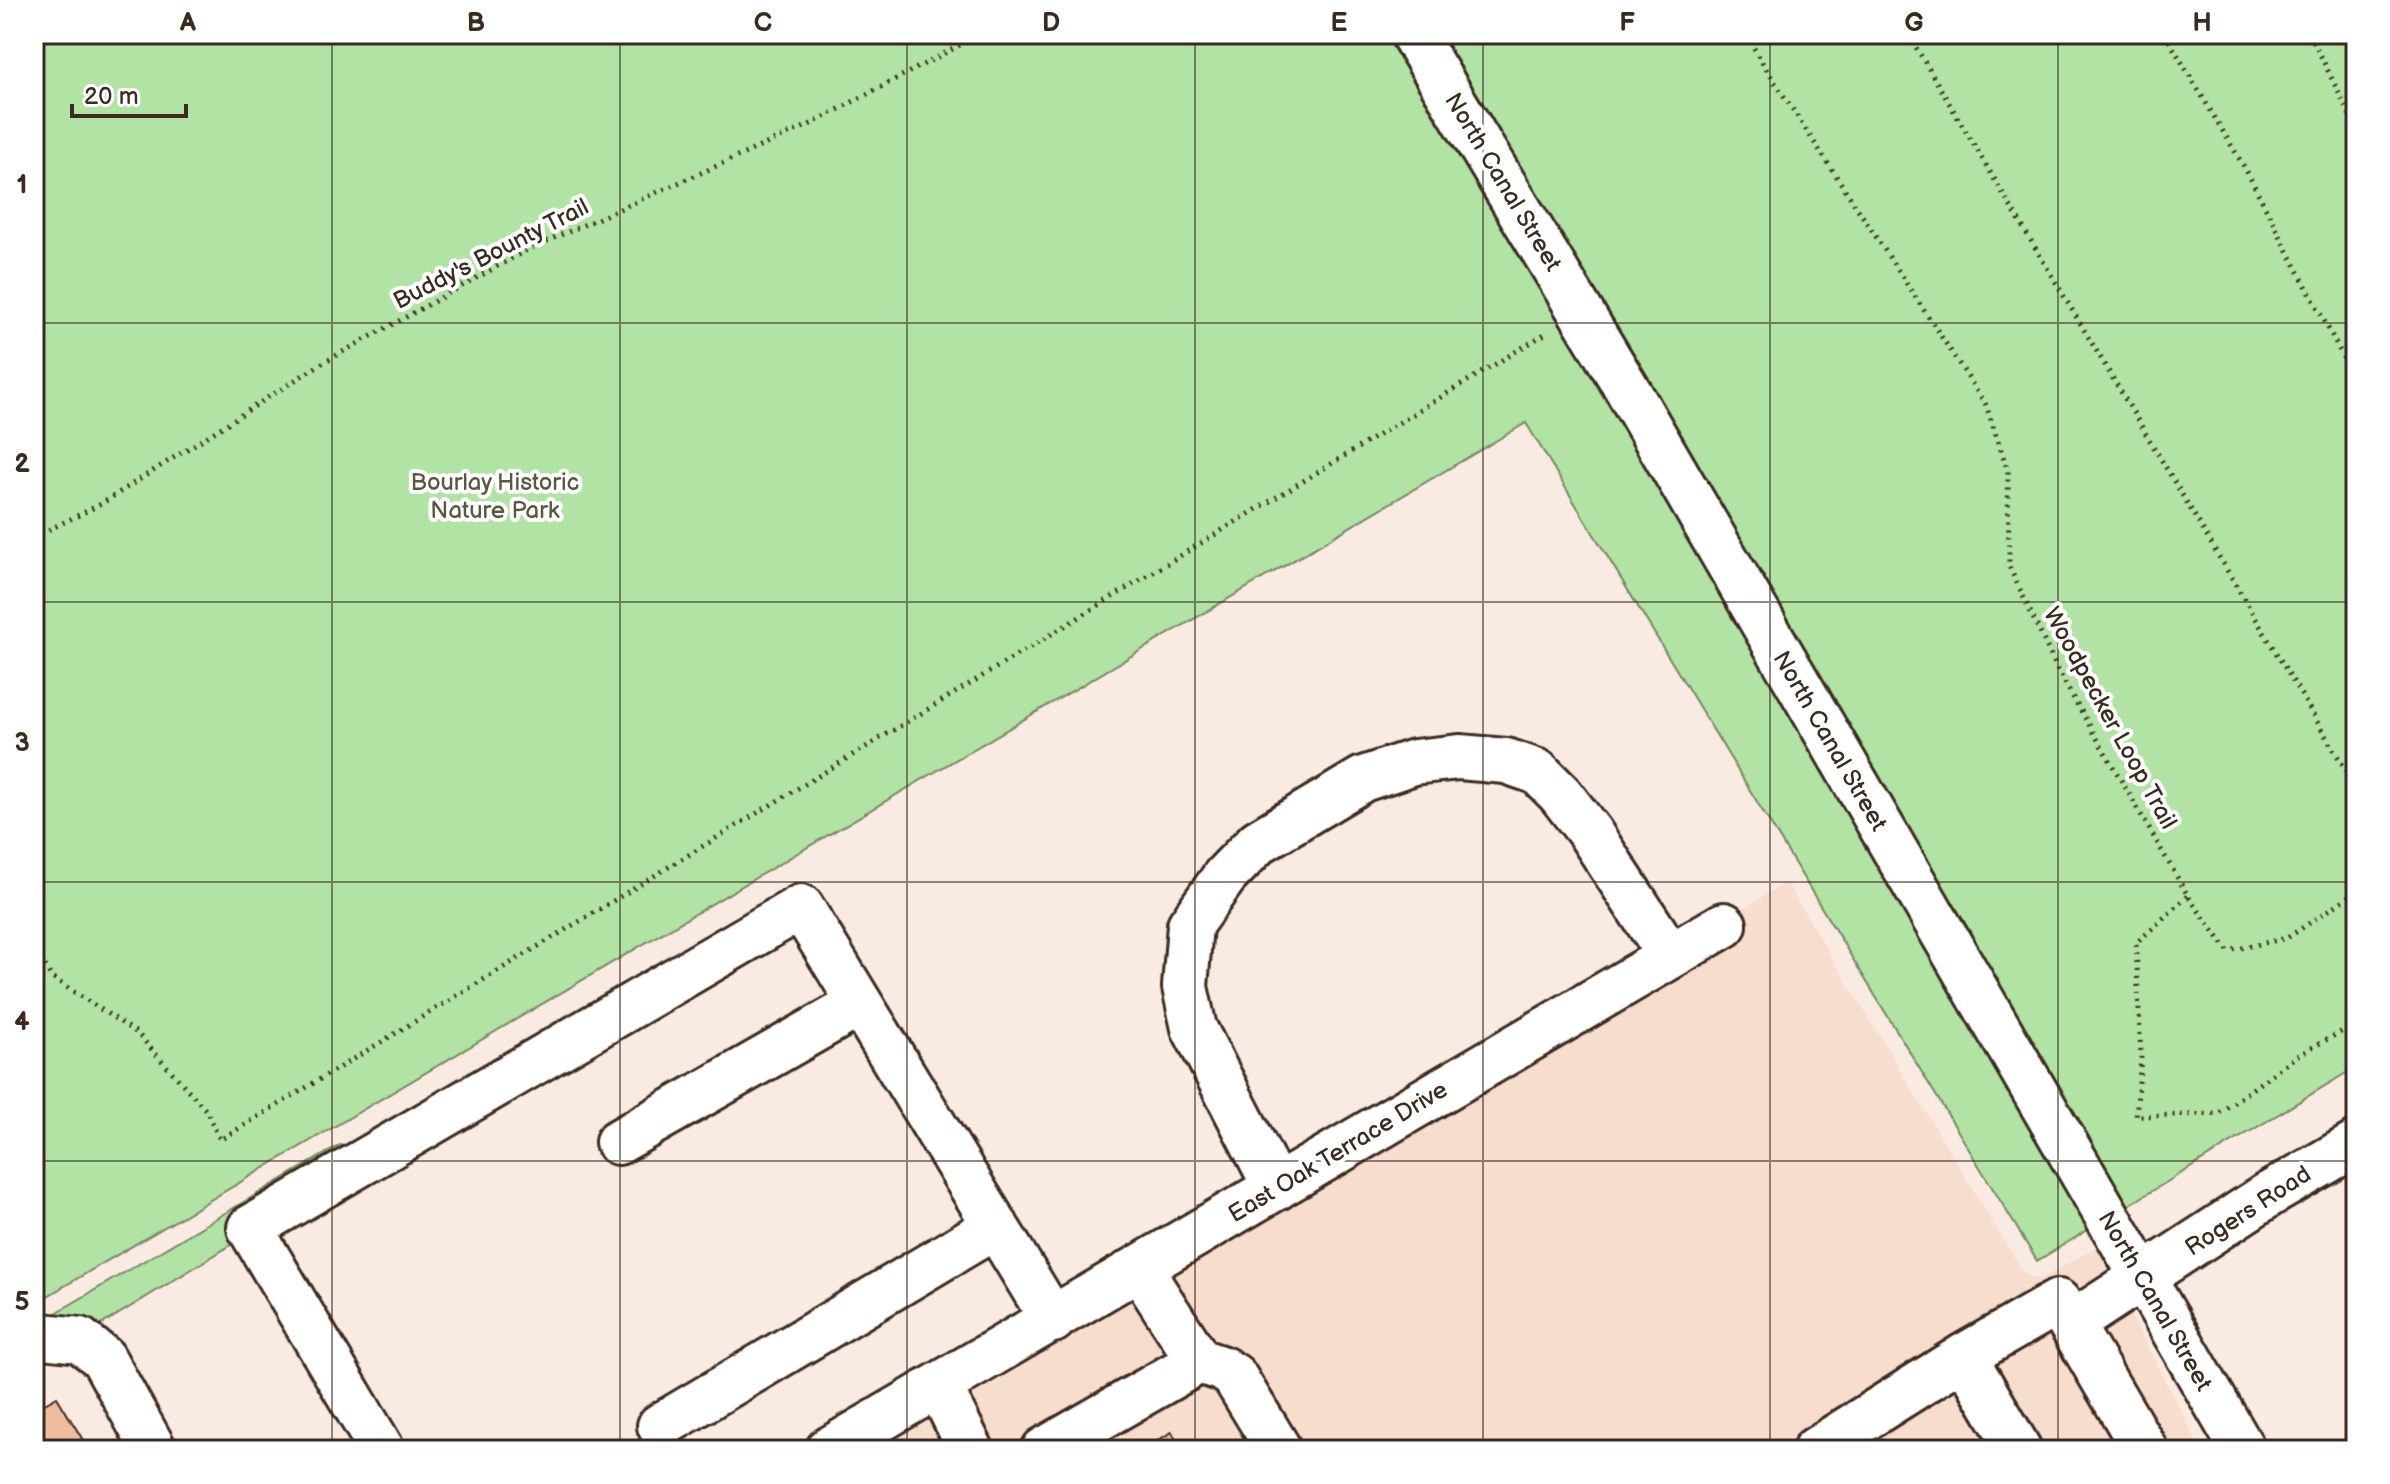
<svg xmlns="http://www.w3.org/2000/svg" width="2390" height="1484" font-family="'Balsamiq Sans',sans-serif">
	<style>
		.built { fill: #f6ddce }
		.green { fill: #b1e3a4; stroke: #768661; stroke-width: 2 }
		.building { fill: #eebd9e; stroke: #3b2a1e; stroke-width: 2 }
		.lines { fill: none; stroke-linecap: round; stroke-linejoin: round }
		.minor-casing { stroke: #3b2a1e; stroke-width: 50 }
		.path { stroke: #3b2a1e; stroke-width: 5; stroke-dasharray: 2 6; stroke-linecap: butt }
		.minor { stroke: #fff; stroke-width: 44 }
		.grid { fill: none; stroke: #3b2a1e; stroke-width: 2; stroke-opacity: 0.55 }
		.labels { text-anchor: middle; dominant-baseline: central; stroke-width: 8; stroke-linejoin: round; paint-order: stroke }
		.street-label { font-size: 24px; fill: #3b2a1e; stroke: #fff }
		.park-label { font-size: 24px; fill: #585840; stroke: #fff }
		.neatline { fill: none; stroke: #3b2a1e; stroke-width: 3 }
		.grid-label { font-size: 26px; text-anchor: middle; font-weight: bold; fill: #3b2a1e }
	</style>
	<rect width="100%" height="100%" fill="#faebe2"/>
	<filter id="ink" filterUnits="userSpaceOnUse"><feTurbulence type="fractalNoise" baseFrequency=".0125" numOctaves="2"/><feDisplacementMap in="SourceGraphic" scale="16" xChannelSelector="R" yChannelSelector="G"/><feConvolveMatrix kernelMatrix="1 2 1 2 8 2 1 2 1" color-interpolation-filters="sRGB"/></filter>
	<g filter="url(#ink)">
		<path class="built" d="M1786 882 2022 1270 2030 1277 2041 1279 2096 1247 2201 1450H874Z"/>
		<path class="green" d="M34 34H2356V1067L2037 1261 1526 423 34 1304Z
			M340 1145 376 1156 34 1366V1326Z"/>
		<path class="building" d="M57 1397 89 1450H34V1410Z
			M1172 1432 1182 1450H1142Z"/>
		<g class="lines">
			<defs>
				<path id="minor" d="M1413 34 1626 387 2243 1450
					M618 1142 860 1004
					M1276 1188 1194 1028 1185 987 1190 925 1225 876 1258 842 1363 779 1414 762 1459 757 1506 761 1538 772 1560 794 1590 833 1670 956
					M2071 1324 2268 1195 2356 1144
					M34 1340 42 1336 80 1340 103 1358 154 1450
					M1964 1356 2019 1450
					M1199 1361 1223 1369 1234 1376 1279 1450
					M939 1386 971 1450
					M660 1426 996 1226
					M382 1450 250 1228 801 907 1053 1320
					M828 1450 1724 925
					M1044 1450 1199 1361 1140 1269
					M1815 1450 1964 1356 2058 1302 2145 1450"/>
			</defs>
			<use href="#minor" class="minor-casing"/>
			<path class="path" d="M1746 34 1763 64 1986 405 2008 471 2009 566 2058 671 2188 896 2228 951 2287 938 2356 892
				M1908 34 2356 787
				M2165 34 2246 170 2356 382
				M2310 34 2356 128
				M34 537 101 504 319 365 527 250 809 125 981 34
				M2188 896 2136 943 2141 1057 2136 1116 2218 1114 2298 1055 2356 1024
				M34 944 51 977 137 1033 206 1110 220 1140 1548 332"/>
			<use href="#minor" class="minor"/>
		</g>
	</g>
	<path class="grid" d="M332 34V1450M620 34V1450M907 34V1450M1195 34V1450M1483 34V1450M1770 34V1450M2058 34V1450M34 323H2356M34 602H2356M34 882H2356M34 1161H2356"/>
	<g class="labels">
		<g class="street-label">
			<text transform="translate(1503 182) rotate(59)">North Canal Street</text>
			<text transform="translate(491 254) rotate(-27)">Buddy's Bounty Trail</text>
			<text transform="translate(2110 718) rotate(61)">Woodpecker Loop Trail</text>
			<text transform="translate(1830 741) rotate(60)">North Canal Street</text>
			<text transform="translate(1338 1152) rotate(-31)">East Oak Terrace Drive</text>
			<text transform="translate(2248 1211) rotate(-33)">Rogers Road</text>
			<text transform="translate(2155 1301) rotate(60)">North Canal Street</text>
		</g>
		<g class="park-label">
			<text x="495" y="482">Bourlay Historic<tspan x="495" dy="28">Nature Park</tspan></text>
		</g>
	</g>
	<rect width="2390" height="1484" fill="none" stroke="#fff" stroke-width="88"/>
	<path d="M72 104v12h114v-12" fill="none" stroke="#3b2a1e" stroke-width="4"/>
	<text x="84" y="104" font-size="24" fill="#3b2a1e" stroke="#ffffff" stroke-width="6" paint-order="stroke">20 m</text>
	<rect x="44" y="44" width="2302" height="1396" class="neatline"/>
	<g class="grid-label">
		<text x="188" y="31">A</text>
		<text x="476" y="31">B</text>
		<text x="763" y="31">C</text>
		<text x="1051" y="31">D</text>
		<text x="1339" y="31">E</text>
		<text x="1627" y="31">F</text>
		<text x="1914" y="31">G</text>
		<text x="2202" y="31">H</text>
		<text x="22" y="193">1</text>
		<text x="22" y="472">2</text>
		<text x="22" y="751">3</text>
		<text x="22" y="1030">4</text>
		<text x="22" y="1310">5</text>
	</g>
</svg>
